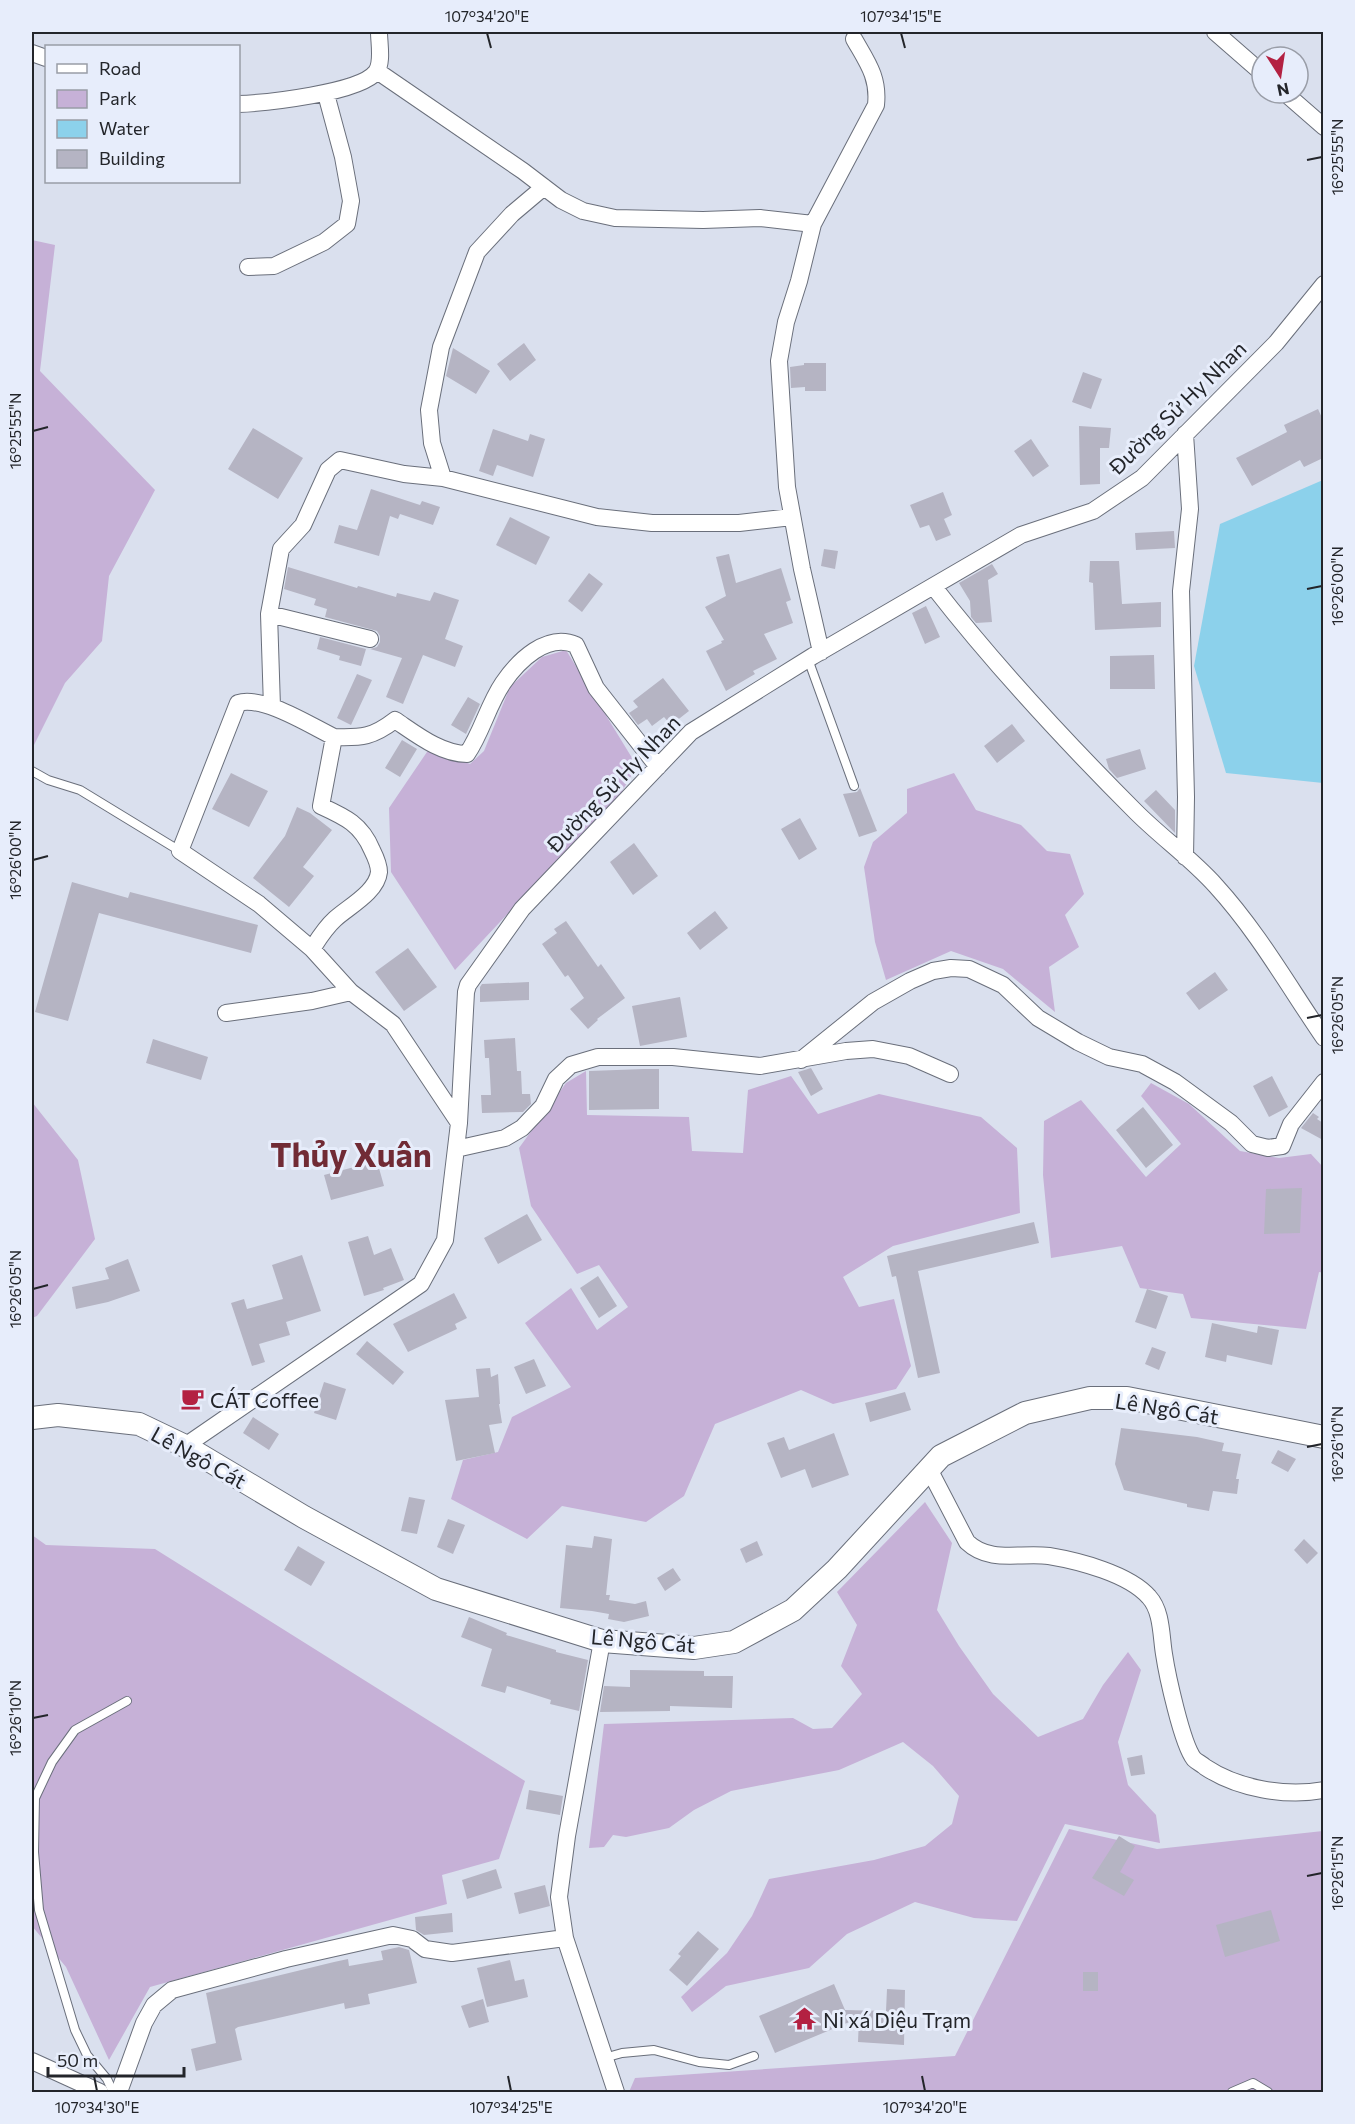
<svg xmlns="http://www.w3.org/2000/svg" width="1355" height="2124" font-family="Commissioner,sans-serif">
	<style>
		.green { fill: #c6b1d7 }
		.water { fill: #8cd1eb }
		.building { fill: #b5b4c3 }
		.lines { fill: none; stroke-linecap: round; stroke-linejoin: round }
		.lane-casing { stroke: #6a6f7b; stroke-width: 10 }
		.street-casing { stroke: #6a6f7b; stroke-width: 18 }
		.secondary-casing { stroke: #6a6f7b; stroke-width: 24 }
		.lane { stroke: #fff; stroke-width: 8 }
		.street { stroke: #fff; stroke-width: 16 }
		.secondary { stroke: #fff; stroke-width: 22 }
		.ticks { fill: none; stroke: #23252a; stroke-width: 2 }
		.labels { text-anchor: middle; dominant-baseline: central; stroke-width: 6; stroke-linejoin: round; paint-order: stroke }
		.street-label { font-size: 21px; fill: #23252a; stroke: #e7edfb }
		.poi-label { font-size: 21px; fill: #23252a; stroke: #e7edfb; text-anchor: start }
		.town-label { font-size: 33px; font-weight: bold; fill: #712b35; stroke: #e7edfb }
		.neatline { fill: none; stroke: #23252a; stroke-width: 2 }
		.ticks-label { font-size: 15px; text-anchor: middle; fill: #23252a }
	</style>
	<rect width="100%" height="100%" fill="#dae0ee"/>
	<path class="green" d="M32 240 55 245 40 371 155 490 109 576 102 641 65 683 32 749Z
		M566 650 637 766 621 793 455 970 391 872 389 808 429 749 470 764 484 751 510 687 542 657Z
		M954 773 976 810 1021 825 1047 851 1070 854 1084 894 1065 915 1079 947 1049 967 1055 1012 1003 969 951 951 886 980 875 942 864 867 873 842 907 813V789Z
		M586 1071 587 1115 689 1117 692 1151 743 1153 748 1090 791 1076 818 1114 879 1094 981 1117 1017 1148 1020 1213 893 1246 843 1277 859 1307 894 1299 911 1366 896 1389 833 1404 801 1390 715 1424 684 1496 646 1522 562 1506 527 1539 451 1499 463 1460 498 1452 512 1417 571 1387 525 1323 571 1288 597 1330 628 1307 599 1265 577 1274 531 1206 519 1148 566 1083Z
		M1151 1083 1189 1104 1240 1151 1279 1158 1311 1154 1323 1167 1324 1273 1319 1272 1306 1329 1191 1318 1183 1294 1140 1288 1122 1246 1051 1258 1043 1175 1044 1121 1081 1100 1146 1177 1181 1144 1141 1096Z
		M32 1102 78 1160 95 1239 37 1316 32 1318Z
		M925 1502 952 1543 937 1610 959 1646 993 1694 1038 1737 1083 1719 1103 1685 1128 1652 1141 1670 1118 1742 1128 1785 1156 1815 1160 1843 1065 1824 1017 1921 974 1918 915 1902 847 1934 809 1968 726 1986 692 2012 681 1997 727 1953 752 1916 769 1879 874 1860 925 1846 952 1824 959 1796 933 1766 903 1742 839 1770 731 1791 694 1810 669 1828 626 1837 613 1835 604 1847 589 1848 604 1724 793 1718 813 1729 832 1728 862 1694 841 1666 857 1625 837 1592Z
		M32 1535 46 1545 155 1549 525 1781 499 1859 442 1875 447 1904 150 1987 109 2060 66 1967 32 1926Z
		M1069 1829 1157 1849 1323 1831V2092H629L635 2078 955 2056Z"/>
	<path class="water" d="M1323 480V783L1226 773 1194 666 1220 524Z"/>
	<path class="building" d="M524 343 536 360 510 381 497 364Z
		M453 348 490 371 476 394 446 376Z
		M804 363H826V391H805V387L791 388 790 367 804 365Z
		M1083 372 1102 379 1091 409 1072 402Z
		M1318 409 1323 420V458L1304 467 1300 460 1252 486 1236 458 1287 432 1284 425Z
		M1079 426 1111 428 1109 448H1100V484L1080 485Z
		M253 428 303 458 278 499 228 469Z
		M493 429 528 441 530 434 545 439 533 477 497 465 493 476 479 471Z
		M1031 439 1049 466 1033 477 1014 451Z
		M371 489 420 505 422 501 440 507 433 525 400 514 398 519 390 516 379 556 334 543 339 525 357 530Z
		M943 492 952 515 944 519 951 535 936 541 929 525 920 528 910 505Z
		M510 517 550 537 536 565 496 545Z
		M1174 531 1175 548 1136 550 1135 533Z
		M824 549 838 551 835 569 821 566Z
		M729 554 736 583 781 568 791 600 786 602 793 623 764 634 777 659 753 671 755 674 726 691 706 651 722 643 721 641 724 640 705 607 726 596 716 557Z
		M1090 561H1119L1122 604 1161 602V627L1095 630 1093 583 1089 582Z
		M992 564 998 574 988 580 992 622 976 623 971 617 970 601 959 583Z
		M288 567 357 588 358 586 396 597 397 593 430 601 434 592 459 600 445 639 463 646 455 667 423 655 403 704 386 697 402 658 370 649 377 647 380 642V636L377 631 325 617 327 609 314 605 316 599 284 589Z
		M589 573 603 584 582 612 568 601Z
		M926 606 940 637 925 644 912 613Z
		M320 637 366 649 361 666 339 660 340 656 317 649Z
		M1154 655 1155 689H1110V656Z
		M357 674 372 680 351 725 337 718Z
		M663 678 689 711 671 725 664 717 652 726 647 719 638 725 629 713 638 707 633 701Z
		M468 697 480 704 466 734 451 725Z
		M1012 724 1025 741 997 763 984 746Z
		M402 740 417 749 400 777 385 768Z
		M1140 749 1146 769 1117 778 1109 769 1106 759Z
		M231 773 268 791 249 827 212 809Z
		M860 788 877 831 859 837 843 794 857 792Z
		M1156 790 1175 810V833L1144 801Z
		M297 807 310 813 332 830 303 867 314 876 289 907 253 878 285 836Z
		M800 818 817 849 799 860 781 829Z
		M634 843 658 876 633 895 610 862Z
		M72 882 128 898 130 892 258 925 251 953 99 913 68 1021 35 1012Z
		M715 911 728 928 700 950 687 933Z
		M566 921 598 967 601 964 625 998 597 1019 598 1020 588 1029 570 1009 584 998 568 975 565 977 542 944 557 933 554 929Z
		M408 948 437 987 404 1011 375 972Z
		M1215 972 1228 990 1199 1010 1186 993Z
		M529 982V1000L480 1002V987L482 984Z
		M680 997 687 1037 640 1046 632 1006Z
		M515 1038 517 1071H521L522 1094H530L531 1104 523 1112 482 1113 481 1095H491L489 1058H485L484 1040Z
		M153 1039 208 1057 201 1080 146 1063Z
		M811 1068 823 1089 811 1096 798 1072Z
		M644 1069H659V1109L589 1110V1071Z
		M1272 1076 1288 1107 1269 1117 1253 1086Z
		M1143 1107 1173 1145 1146 1168 1116 1130Z
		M1313 1113 1319 1117 1317 1119 1323 1123V1140L1301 1128Z
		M377 1161 384 1186 331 1200 324 1175Z
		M1302 1188 1300 1233 1264 1234 1266 1189Z
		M527 1214 542 1240 498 1264 484 1238Z
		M1034 1222 1039 1243 918 1271 940 1373 918 1378 896 1276 892 1277 887 1256Z
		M368 1236 374 1255 391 1248 404 1280 383 1288 384 1290 364 1296 348 1242Z
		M302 1255 321 1311 286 1322 290 1335 259 1344 265 1362 252 1366 231 1303 244 1299 247 1309 283 1299 272 1265Z
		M128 1259 140 1291 108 1302 76 1309 72 1287 109 1279 105 1268Z
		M598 1276 617 1306 599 1318 580 1288Z
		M1147 1289 1168 1296 1156 1329 1135 1322Z
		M454 1293 467 1318 455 1324 457 1329 408 1352 393 1324Z
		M1212 1323 1257 1333 1258 1326 1279 1330 1272 1365 1227 1355 1226 1362 1205 1357Z
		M367 1341 404 1372 393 1385 356 1354Z
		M1152 1347 1166 1352 1159 1370 1145 1364Z
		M534 1359 546 1386 526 1394 514 1367Z
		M490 1368 491 1377 498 1374 500 1404H499L502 1423 489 1425 495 1453 456 1461 445 1400 479 1397 476 1369Z
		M324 1382 346 1389 336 1420 314 1413Z
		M905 1392 911 1410 870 1422 865 1403Z
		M253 1417 279 1434 269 1450 243 1433Z
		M1121 1428 1197 1437 1224 1443 1222 1451 1241 1454 1236 1479H1239L1237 1494 1213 1491 1209 1511 1187 1507V1504L1124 1490 1115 1464Z
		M834 1433 849 1475 812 1488 805 1469 781 1478 767 1443 784 1437 789 1450Z
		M1278 1450 1296 1459 1288 1472 1271 1463Z
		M409 1497 425 1500 417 1534 401 1531Z
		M448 1519 465 1525 453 1554 437 1547Z
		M594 1536 612 1539 606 1595H610L609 1600 635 1604 646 1601 649 1616 624 1622 608 1619 609 1614 592 1611 560 1608 566 1545 592 1548Z
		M1304 1539 1318 1553 1307 1564 1294 1550Z
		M757 1541 763 1555 746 1563 740 1549Z
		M298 1546 325 1562 311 1586 284 1570Z
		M673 1568 681 1580 665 1591 657 1578Z
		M469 1617 507 1633 506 1635 556 1650V1652L588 1660 579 1711 550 1704 551 1700 507 1686 505 1693 481 1686 492 1649 461 1637Z
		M630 1670 704 1671V1676H733L732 1708 670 1706V1711L600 1712 604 1686 630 1687Z
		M1142 1755 1145 1774 1131 1776 1127 1758Z
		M529 1790 563 1796 560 1815 526 1809Z
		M1119 1836 1135 1846 1120 1872 1134 1880 1124 1896 1092 1878Z
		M496 1869 502 1888 467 1899 462 1880Z
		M545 1885 550 1906 519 1914 514 1893Z
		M1271 1910 1280 1941 1225 1957 1216 1925Z
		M452 1913 453 1932 424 1935 416 1930 415 1917Z
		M698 1931 719 1949 687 1986 669 1970 681 1956 678 1954Z
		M399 1947 409 1950 417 1983 368 1994 370 2004 345 2009 344 2003 238 2027 235 2029 242 2060 196 2071 191 2049 216 2043 206 1993 334 1962 348 1959 349 1966 383 1960 381 1951Z
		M510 1960 515 1981 524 1979 528 1997 487 2007 477 1968Z
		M1083 1972H1098V1991H1083Z
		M834 1984 845 2010 886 2011 887 1989 905 1990 904 2045 858 2042 859 2018 775 2053 759 2016Z
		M483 1999 489 2022 469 2028 461 2006Z"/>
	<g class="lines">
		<defs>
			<path id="lane" d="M808 659 854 786
				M32 771 48 780 80 790 180 851
				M604 2058 622 2053 654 2050 699 2062 729 2065 754 2056
				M113 2092 107 2079 87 2055 75 2030 39 1910 34 1852 35 1798 52 1762 75 1730 127 1701
				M1232 2092 1253 2083 1268 2092"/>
			<path id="street" d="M1215 32 1262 73
				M32 53 46 58
				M377 71 523 171 561 200 583 211 615 218 703 220 760 218 813 224
				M1285 93 1324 127
				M238 104C265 103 360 93 376 72 383 63 379 43 379 32
				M248 267 274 266 324 242 347 224 351 201 343 157 326 94
				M1185 434 1190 509 1181 591 1186 797 1185 857
				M443 478 432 443 429 410 441 347 477 252 512 214 544 187
				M933 586C996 667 1064 740 1136 812 1162 838 1192 859 1216 886 1258 932 1289 987 1324 1038
				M269 614 370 639
				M821 652 802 569 787 487 779 361 786 322 799 281 813 224 876 105C879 77 867 62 854 39
				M272 707 269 614 281 549 303 525 328 470 340 460 404 474 443 478 597 517 652 523H739L792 517
				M334 737C311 726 263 695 238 703L180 851 259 904 312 949 351 992 393 1024 459 1123
				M312 949C319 938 325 928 335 919 348 907 377 892 379 872 379 865 375 856 372 850 361 824 345 817 321 806L334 737C362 738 373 737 395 720 416 734 441 754 467 754 482 732 488 705 503 683 518 661 547 632 576 645L596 688 658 767
				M226 1013 312 1001 351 992
				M801 1060 873 1002 910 981 933 971 951 968 969 969 1003 985 1038 1018 1078 1042 1109 1057 1142 1064 1175 1082 1231 1123 1252 1144 1268 1148 1282 1146 1291 1124 1324 1082
				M456 1149 505 1138 522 1128 543 1106 556 1079 571 1065 598 1057H673L760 1066 846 1051 873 1049 909 1056 950 1074
				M185 1446 421 1284 445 1240 459 1123 466 992 468 985 522 909 691 732 813 656 1021 535 1093 511 1142 478 1276 343 1324 284
				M929 1469 967 1542C990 1564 1021 1552 1049 1556 1079 1561 1129 1574 1149 1597 1162 1611 1161 1636 1164 1654 1167 1674 1182 1744 1194 1759 1197 1762 1202 1764 1205 1767 1238 1789 1286 1797 1324 1790
				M602 1641 567 1836 559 1897 565 1938 616 2092
				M32 2061 100 2092
				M119 2092 144 2023 154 2005 172 1990 286 1959 393 1935 412 1939 425 1949 452 1953 565 1938"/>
			<path id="secondary" d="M32 1418 58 1415 139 1424 185 1446 304 1517 436 1589 602 1641 694 1648 734 1642 793 1610 837 1569 941 1456 1025 1413 1090 1398H1127L1324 1437"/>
		</defs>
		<use href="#lane" class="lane-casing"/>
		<use href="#street" class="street-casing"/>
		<use href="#secondary" class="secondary-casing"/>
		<use href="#lane" class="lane"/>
		<use href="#street" class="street"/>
		<use href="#secondary" class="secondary"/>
	</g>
	<path class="ticks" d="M487 33 491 48M901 33 905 48M1307 160 1322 157M33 431 48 427M1307 589 1322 586M33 860 48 856M1307 1018 1322 1015M33 1289 48 1285M1307 1447 1322 1444M33 1718 48 1715M1307 1876 1322 1873M94 2076 97 2091M508 2076 511 2091M922 2076 925 2091"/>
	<defs>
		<symbol id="cafe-bare" viewBox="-9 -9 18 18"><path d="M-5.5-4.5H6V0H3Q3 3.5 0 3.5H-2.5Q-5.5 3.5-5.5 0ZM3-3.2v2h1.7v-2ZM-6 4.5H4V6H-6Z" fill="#b32142" stroke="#e7edfb" stroke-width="2.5" paint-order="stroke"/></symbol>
		<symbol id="temple-bare" viewBox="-9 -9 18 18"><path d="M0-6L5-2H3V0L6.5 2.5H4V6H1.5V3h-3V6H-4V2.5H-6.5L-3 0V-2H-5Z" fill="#b32142" stroke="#e7edfb" stroke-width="2.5" paint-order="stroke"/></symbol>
	</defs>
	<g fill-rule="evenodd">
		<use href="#cafe-bare" x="176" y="1382" width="33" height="33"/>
		<use href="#temple-bare" x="788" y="2002" width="33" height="33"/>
	</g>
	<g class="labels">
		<g class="street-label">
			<text transform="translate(1177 407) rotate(-44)">Đường Sử Hy Nhan</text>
			<text transform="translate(613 783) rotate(-46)">Đường Sử Hy Nhan</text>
			<text transform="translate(1167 1408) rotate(9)">Lê Ngô Cát</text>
			<text transform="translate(199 1457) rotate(29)">Lê Ngô Cát</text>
			<text transform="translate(643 1640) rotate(5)">Lê Ngô Cát</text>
		</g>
		<g class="poi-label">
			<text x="210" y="1399">CÁT Coffee</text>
			<text x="823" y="2019">Ni xá Diệu Trạm</text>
		</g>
		<g class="town-label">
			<text x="351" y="1153">Thủy Xuân</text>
		</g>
	</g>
	<rect width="1355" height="2124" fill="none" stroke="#e7edfb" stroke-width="66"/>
	<rect x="45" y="45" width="195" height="138" fill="#e7edfb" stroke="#999da7" stroke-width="1.5"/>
	<rect x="57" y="64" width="30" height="9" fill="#ffffff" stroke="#999da7" stroke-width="1.5"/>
	<text x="99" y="75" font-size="18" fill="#23252a">Road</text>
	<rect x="57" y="90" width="30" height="18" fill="#c6b1d7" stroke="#999da7" stroke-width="1.5"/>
	<text x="99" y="105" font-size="18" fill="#23252a">Park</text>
	<rect x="57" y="120" width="30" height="18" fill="#8cd1eb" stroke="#999da7" stroke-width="1.5"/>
	<text x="99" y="135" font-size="18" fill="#23252a">Water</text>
	<rect x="57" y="150" width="30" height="18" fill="#b5b4c3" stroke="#999da7" stroke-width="1.5"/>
	<text x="99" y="165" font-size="18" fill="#23252a">Building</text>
	<g transform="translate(1280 75) rotate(168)"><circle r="28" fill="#e7edfb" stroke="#999da7" stroke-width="1.5"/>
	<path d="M0-4.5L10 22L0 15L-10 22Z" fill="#b32142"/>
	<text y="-9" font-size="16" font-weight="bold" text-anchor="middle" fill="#23252a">N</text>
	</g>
	<path d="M48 2067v9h136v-9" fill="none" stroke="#23252a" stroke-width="3"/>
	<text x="57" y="2067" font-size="18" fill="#23252a" stroke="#e7edfb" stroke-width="4.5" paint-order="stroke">50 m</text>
	<rect x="33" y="33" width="1289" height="2058" class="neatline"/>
	<g class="ticks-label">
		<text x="487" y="22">107°34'20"E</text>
		<text x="901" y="22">107°34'15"E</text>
		<text transform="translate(1338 157) rotate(-90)" y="5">16°25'55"N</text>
		<text transform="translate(16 431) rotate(-90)" y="5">16°25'55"N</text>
		<text transform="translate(1338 586) rotate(-90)" y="5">16°26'00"N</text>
		<text transform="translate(16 860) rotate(-90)" y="5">16°26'00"N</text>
		<text transform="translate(1338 1015) rotate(-90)" y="5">16°26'05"N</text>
		<text transform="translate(16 1289) rotate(-90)" y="5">16°26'05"N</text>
		<text transform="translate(1338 1444) rotate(-90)" y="5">16°26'10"N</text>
		<text transform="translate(16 1718) rotate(-90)" y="5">16°26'10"N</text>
		<text transform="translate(1338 1873) rotate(-90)" y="5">16°26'15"N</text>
		<text x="97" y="2113">107°34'30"E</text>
		<text x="511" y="2113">107°34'25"E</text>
		<text x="925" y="2113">107°34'20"E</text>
	</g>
</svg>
